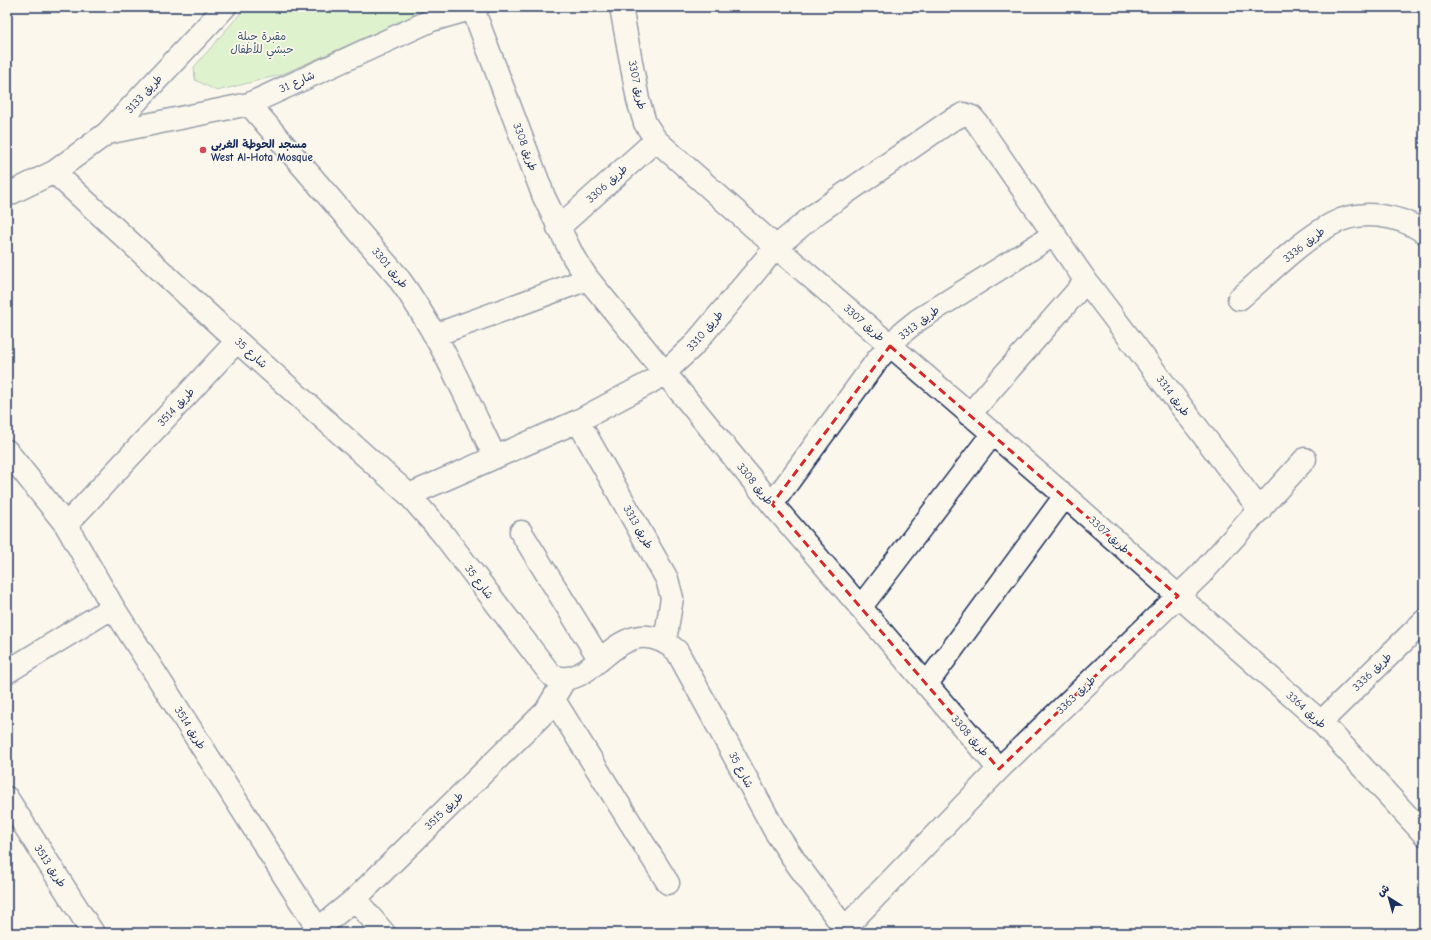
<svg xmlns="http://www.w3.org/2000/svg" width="1431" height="940" font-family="'Comic Neue','Playpen Sans Arabic',sans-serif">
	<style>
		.green { fill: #bdeaa8; stroke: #6c8c83 }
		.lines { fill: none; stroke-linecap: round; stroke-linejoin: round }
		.minor-casing { stroke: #1b2f5e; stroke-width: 25 }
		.minor { stroke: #fbf7ec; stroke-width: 22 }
		.marked { fill: none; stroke: #d62828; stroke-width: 3; stroke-dasharray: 8 5; stroke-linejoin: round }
		.poi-dot { fill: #d1495b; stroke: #fbf7ec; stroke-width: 1.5 }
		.labels { text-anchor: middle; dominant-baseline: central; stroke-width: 3.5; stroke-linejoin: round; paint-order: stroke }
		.park-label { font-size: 11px; fill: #3b546d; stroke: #fbf7ec }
		.street-label { font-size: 11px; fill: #1b2f5e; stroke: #fbf7ec }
		.poi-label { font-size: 11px; font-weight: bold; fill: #1b2f5e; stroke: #fbf7ec; text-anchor: start }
	</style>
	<rect width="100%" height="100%" fill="#fbf7ec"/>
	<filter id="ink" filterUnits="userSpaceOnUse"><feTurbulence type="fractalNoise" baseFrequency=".025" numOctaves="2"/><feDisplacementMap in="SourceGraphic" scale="8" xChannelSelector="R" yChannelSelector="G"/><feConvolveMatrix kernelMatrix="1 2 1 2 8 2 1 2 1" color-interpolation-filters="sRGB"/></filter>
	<g filter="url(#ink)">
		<path class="green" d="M246 7H435L280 75 217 91 195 80 194 67Z"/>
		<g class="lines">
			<defs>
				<path id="minor" d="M621 7 638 100 645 123 656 140 776 247 1065 496 1321 722 1424 834
					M473 9 544 197 574 258 588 279 772 504 999 769
					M249 104 397 276C438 332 465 395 495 457
					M107 133 249 104 432 20 478 7
					M54 172 237 341 409 495 443 534 551 675C595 697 618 602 677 651L775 831 797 864 848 933
					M7 195 54 172 107 133 225 7
					M558 228 656 140
					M1239 299C1267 275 1300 241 1332 224 1360 209 1398 214 1424 232
					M435 335 588 279
					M969 415 1086 281
					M578 421 667 579 672 598 665 641
					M7 451 66 525 113 607 318 929
					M409 495 578 421 649 383 664 373 692 347 776 247 814 215 950 121 964 114 972 117 977 123 1086 281 1260 510
					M772 504 878 359 903 332 918 320 1055 234
					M66 525 237 341
					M521 532 600 660
					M860 608 993 433
					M7 672 113 607
					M926 685 1065 496
					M554 700 668 883
					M1321 722 1424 621
					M7 798 93 933
					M355 899 384 933
					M845 928 999 769 1200 575 1305 459
					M313 933 355 899 546 711 565 679"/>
			</defs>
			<use href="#minor" class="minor-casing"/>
			<use href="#minor" class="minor"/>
		</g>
	</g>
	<path d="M0 0H1431V940H0ZM890 346 1178 596 999 769 772 504Z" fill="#fbf7ec" fill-opacity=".55" fill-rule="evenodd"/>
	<path class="marked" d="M890 346 1178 596 999 769 772 504Z"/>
	<circle class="poi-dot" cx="203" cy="150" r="4"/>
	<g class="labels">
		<g class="park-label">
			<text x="262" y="36">مقبرة جبلة<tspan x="262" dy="13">حبشي للأطفال</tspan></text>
		</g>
		<g class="street-label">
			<text transform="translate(297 82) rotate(-24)">شارع 31</text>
			<text transform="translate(637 85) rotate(78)">طريق 3307</text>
			<text transform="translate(144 94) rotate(-47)">طريق 3133</text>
			<text transform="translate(525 147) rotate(70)">طريق 3308</text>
			<text transform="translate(607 184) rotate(-42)">طريق 3306</text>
			<text transform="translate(1304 245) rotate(-38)">طريق 3336</text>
			<text transform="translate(390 268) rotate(50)">طريق 3301</text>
			<text transform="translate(864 323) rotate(41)">طريق 3307</text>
			<text transform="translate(919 323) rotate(-37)">طريق 3313</text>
			<text transform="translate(705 331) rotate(-49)">طريق 3310</text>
			<text transform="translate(251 353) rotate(42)">شارع 35</text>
			<text transform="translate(1173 396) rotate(53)">طريق 3314</text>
			<text transform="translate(176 407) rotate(-47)">طريق 3514</text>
			<text transform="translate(755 484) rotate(51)">طريق 3308</text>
			<text transform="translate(638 527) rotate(60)">طريق 3313</text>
			<text transform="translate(1109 535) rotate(42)">طريق 3307</text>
			<text transform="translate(479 582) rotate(53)">شارع 35</text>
			<text transform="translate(1372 672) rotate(-44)">طريق 3336</text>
			<text transform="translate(1076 695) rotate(-44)">طريق 3363</text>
			<text transform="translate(1306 710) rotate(42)">طريق 3364</text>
			<text transform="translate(190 728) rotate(58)">طريق 3514</text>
			<text transform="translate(970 736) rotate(49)">طريق 3308</text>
			<text transform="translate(741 770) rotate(62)">شارع 35</text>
			<text transform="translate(444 811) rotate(-44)">طريق 3515</text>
			<text transform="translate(50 866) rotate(57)">طريق 3513</text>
		</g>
		<g class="poi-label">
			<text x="211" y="144">مسجد الحوطة الغربي<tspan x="211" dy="13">West Al-Hota Mosque</tspan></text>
		</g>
	</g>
	<rect width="1431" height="940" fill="none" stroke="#fbf7ec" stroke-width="24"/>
	<rect x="12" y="12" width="1407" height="916" fill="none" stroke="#1b2f5e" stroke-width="1.5" filter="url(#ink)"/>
	<g transform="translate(1389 898) rotate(323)" stroke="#fbf7ec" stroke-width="3" paint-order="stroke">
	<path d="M0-3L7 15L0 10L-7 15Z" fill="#1b2f5e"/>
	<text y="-6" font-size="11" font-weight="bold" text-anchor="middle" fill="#1b2f5e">ش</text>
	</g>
</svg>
